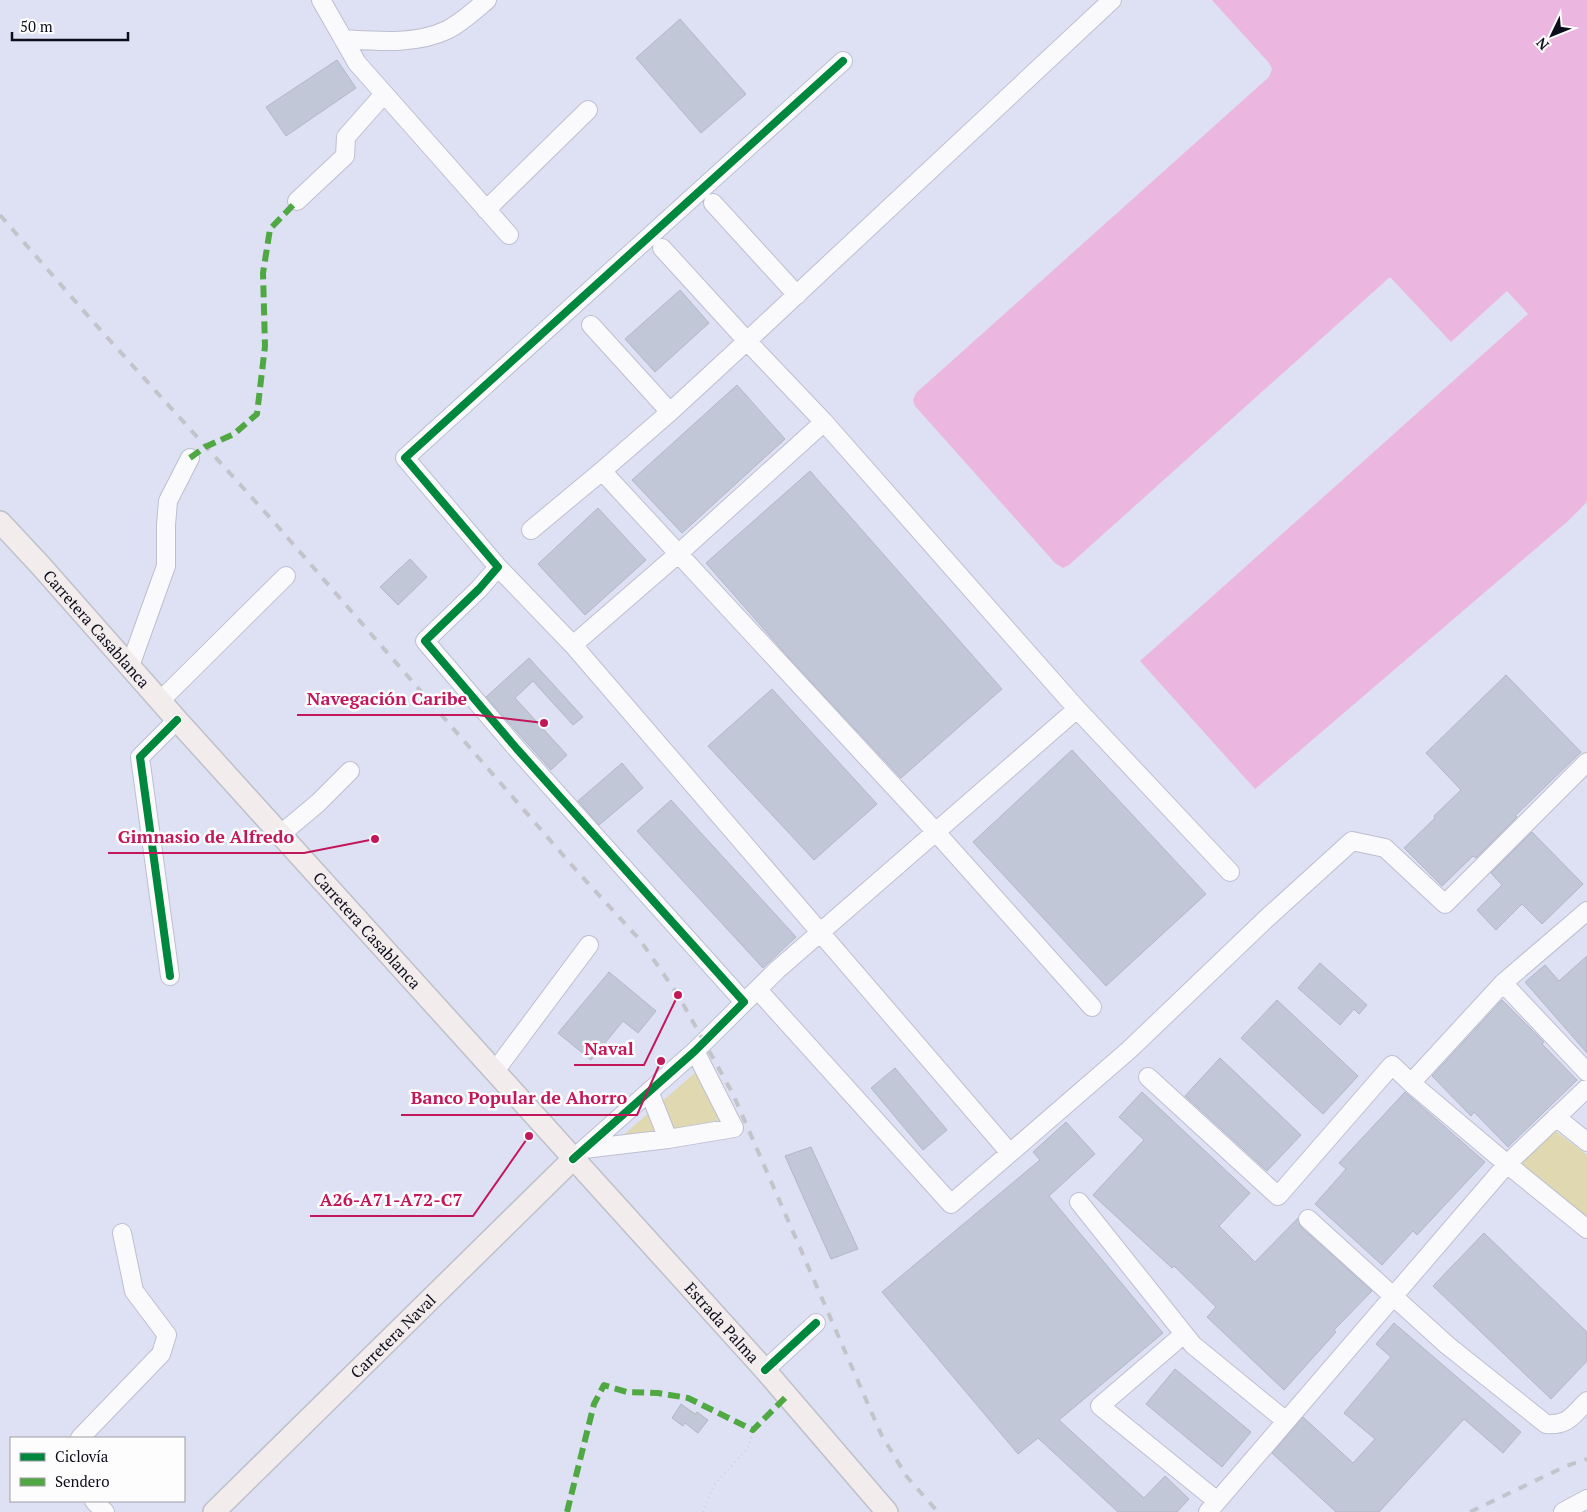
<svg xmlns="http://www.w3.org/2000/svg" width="1587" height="1512" font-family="'PT Serif',serif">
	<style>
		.green { fill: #dfd8b0 }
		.water { fill: #ebb6e0 }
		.building { fill: #c1c7d6; stroke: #b1b7c6 }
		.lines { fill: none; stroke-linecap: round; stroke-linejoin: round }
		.minor-casing { stroke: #bdbfd0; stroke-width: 20 }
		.major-casing { stroke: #bec0c9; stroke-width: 24 }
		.path { stroke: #d1d2d7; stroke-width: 2.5; stroke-dasharray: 1 4; stroke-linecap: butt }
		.minor { stroke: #fafafd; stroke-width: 18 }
		.major { stroke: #f2eced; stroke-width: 21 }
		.rail { stroke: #c3c4ca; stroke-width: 4; stroke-dasharray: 9 9; stroke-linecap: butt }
		.quiet { stroke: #50a843; stroke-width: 6; stroke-dasharray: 12 6; stroke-linecap: butt }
		.cycleway-casing { stroke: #fdfdfd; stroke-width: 11 }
		.cycleway { stroke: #00873e; stroke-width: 8 }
		.labels { text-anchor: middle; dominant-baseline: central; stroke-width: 5; stroke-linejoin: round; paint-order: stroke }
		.street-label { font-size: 16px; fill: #0d0d1c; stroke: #fdfdfd }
		.leader { fill: none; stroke: #c2185b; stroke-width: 2 }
		.callout-dot { fill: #c2185b; stroke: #fdfdfd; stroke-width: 2 }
		.callout-label { font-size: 18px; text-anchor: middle; font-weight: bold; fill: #c2185b; stroke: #fdfdfd; stroke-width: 5; stroke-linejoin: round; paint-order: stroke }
	</style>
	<rect width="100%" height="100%" fill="#dee1f4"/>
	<path class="green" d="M697 1071 721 1120 620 1138Z
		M1554 1130 1587 1155V1221L1522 1168 1521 1161Z"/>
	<path class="water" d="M1212 0H1587V502L1567 522 1255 789 1140 661 1528 314 1507 291 1451 342 1390 277 1069 565 1063 568 1055 563 915 406 913 400 916 393 1269 77 1272 69 1269 63Z"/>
	<path class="building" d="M680 19 746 94 701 133 636 58Z
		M337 60 356 88 286 136 266 107Z
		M680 290 709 323 655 372 625 339Z
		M737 385 785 439 682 533 632 480Z
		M810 471 1002 689 901 778 797 667 706 563Z
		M598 508 646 560 585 615 538 564Z
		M410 559 427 577 398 605 380 587Z
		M529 658 583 717 573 725 533 681 515 698 567 755 551 770 486 697Z
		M1506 675 1581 752 1515 816 1517 817 1476 858 1473 856 1442 886 1404 848 1435 818 1434 816 1461 790 1426 753Z
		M772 689 877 804 814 860 708 746Z
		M1072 750 1206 894 1106 986 973 842Z
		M622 763 643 788 599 825 578 801Z
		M671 800 796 937 763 968 637 831Z
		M1532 832 1583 884 1542 924 1522 904 1496 930 1477 910 1502 885 1491 873Z
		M1587 956V1053L1525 982 1545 965 1559 981Z
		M1320 963 1367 1005 1359 1014 1354 1009 1340 1025 1298 988Z
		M609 972 656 1011 638 1033 623 1021 591 1060 558 1033Z
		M1277 1000 1358 1076 1323 1114 1241 1038Z
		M1502 1000 1544 1042 1542 1044 1577 1080 1508 1147 1474 1112 1471 1116 1432 1076Z
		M1220 1058 1301 1135 1267 1171 1185 1096Z
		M895 1068 947 1130 923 1150 871 1088Z
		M1142 1092 1250 1193 1219 1226 1255 1262 1298 1218 1301 1227 1372 1291 1334 1330 1336 1332 1284 1390 1207 1317 1216 1307 1174 1266 1172 1268 1093 1195 1144 1140 1119 1117Z
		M1405 1092 1485 1162 1417 1235 1413 1231 1382 1265 1315 1204 1346 1169 1339 1163Z
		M1066 1122 1095 1154 1049 1196 1163 1333 1059 1420 1144 1498 1165 1476 1189 1499 1177 1512H1118L1038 1438 1018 1454 882 1292 1040 1160 1033 1152Z
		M811 1147 858 1249 831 1259 785 1156Z
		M1484 1233 1587 1332V1361L1551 1399 1433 1286Z
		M1394 1323 1521 1432 1503 1453 1464 1419 1379 1512H1336L1272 1453 1303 1417 1353 1463 1375 1439 1344 1413 1391 1357 1376 1344Z
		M1175 1369 1251 1432 1222 1467 1146 1404Z
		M681 1404 695 1414 697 1412 708 1420 698 1433 685 1423 683 1426 672 1418Z"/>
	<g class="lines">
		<defs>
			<path id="minor" d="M321 0 357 63 509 235
				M343 39C376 41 416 45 447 30 461 23 474 11 487 0
				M297 201 345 156 346 137 384 94
				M713 203 797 295
				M486 210 588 110
				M662 248 747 341 1112 0
				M670 412 747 341 824 422 1077 709 1230 872
				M602 471 935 831 1092 1007
				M531 530 602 471 670 412 591 325
				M498 567 573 645 1010 1153 1129 1050 1267 918 1352 841 1385 848 1445 904 1587 762
				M573 645 678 554 824 422
				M130 666 166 566V525L168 501 190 458
				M160 701 286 576
				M281 834 318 803 350 771
				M1587 911 1503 983 1587 1072
				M170 976 140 757 177 720
				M1503 983 1411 1083 1507 1164 1587 1229
				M758 990 951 1204 1010 1153
				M744 1002 517 749 425 641 479 589 498 567 405 458 843 61
				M495 1071 589 945
				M1148 1077 1278 1196 1392 1065 1411 1083
				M649 1091 668 1139
				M1556 1117 1587 1142
				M584 1149 668 1139 734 1128 695 1051
				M573 1159 695 1051 777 970 1077 709
				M1079 1202 1193 1345 1286 1421
				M1308 1219 1447 1345 1546 1424C1568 1426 1573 1415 1587 1401
				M1184 1334 1100 1406 1217 1501
				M765 1370 816 1323
				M80 1438 161 1354 167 1335 134 1291 122 1233
				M94 1501 105 1512
				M1208 1512 1507 1164 1587 1088
				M1563 1512 1587 1499"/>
			<g id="major">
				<path id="s1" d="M0 522 41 566 177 720 765 1370 887 1512"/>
				<path id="s2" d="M214 1512 573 1159"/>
			</g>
		</defs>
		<use href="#minor" class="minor-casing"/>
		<use href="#major" class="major-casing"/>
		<path class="path" d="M703 1512 713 1486 748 1448 753 1430"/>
		<use href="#minor" class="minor"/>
		<use href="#major" class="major"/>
		<path class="rail" d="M0 215 96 325 273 521 576 870 640 940 678 995 733 1094 881 1434 907 1477 938 1512
			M1470 1512 1566 1466 1587 1459"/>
		<path class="quiet" d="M190 458 205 447 234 434 257 414 265 346 263 273 270 229 297 201
			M567 1512 594 1404 604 1385 627 1392 658 1393 688 1398 753 1430 787 1396"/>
		<defs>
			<path id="cycleway" d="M170 976 140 757 177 720
				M573 1159 695 1051 744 1002 517 749 425 641 479 589 498 567 405 458 843 61
				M765 1370 816 1323"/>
		</defs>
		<use href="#cycleway" class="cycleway-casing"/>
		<use href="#cycleway" class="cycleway"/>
	</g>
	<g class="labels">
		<g class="street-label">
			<text stroke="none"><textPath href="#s1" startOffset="144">Carretera Casablanca</textPath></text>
			<text stroke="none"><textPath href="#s1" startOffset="549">Carretera Casablanca</textPath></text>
			<text stroke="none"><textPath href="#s1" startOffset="1078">Estrada Palma</textPath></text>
			<text stroke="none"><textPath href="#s2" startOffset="251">Carretera Naval</textPath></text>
		</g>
	</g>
	<path class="leader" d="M544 723L477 715H297M375 839L304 853H108M678 995L644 1065H574M661 1061L637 1115H401M529 1136L473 1216H310"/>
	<g class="callout-dot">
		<circle cx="544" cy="723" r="5"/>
		<circle cx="375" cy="839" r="5"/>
		<circle cx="678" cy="995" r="5"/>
		<circle cx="661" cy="1061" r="5"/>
		<circle cx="529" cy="1136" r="5"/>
	</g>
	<g class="callout-label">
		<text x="387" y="705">Navegación Caribe</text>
		<text x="206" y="843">Gimnasio de Alfredo</text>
		<text x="609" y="1055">Naval</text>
		<text x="519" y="1104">Banco Popular de Ahorro</text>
		<text x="391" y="1206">A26-A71-A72-C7</text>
	</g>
	<rect x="10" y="1437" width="175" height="65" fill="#fdfdfd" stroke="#9d9da3"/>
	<rect x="20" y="1453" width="25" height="8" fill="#00873e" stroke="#9d9da3"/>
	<text x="55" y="1462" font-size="15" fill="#0d0d1c">Ciclovía</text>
	<rect x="20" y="1478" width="25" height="8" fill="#50a843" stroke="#9d9da3"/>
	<text x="55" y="1487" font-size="15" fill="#0d0d1c">Sendero</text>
	<g transform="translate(1552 35) rotate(227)" stroke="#fdfdfd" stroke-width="4" paint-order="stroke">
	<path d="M0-4L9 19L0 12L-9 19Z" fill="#0d0d1c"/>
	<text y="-8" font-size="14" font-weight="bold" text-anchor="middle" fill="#0d0d1c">N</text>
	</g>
	<path d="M12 32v8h116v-8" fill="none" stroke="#0d0d1c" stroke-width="2.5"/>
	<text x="20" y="32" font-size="15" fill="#0d0d1c" stroke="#fdfdfd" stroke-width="4" paint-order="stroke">50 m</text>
</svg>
